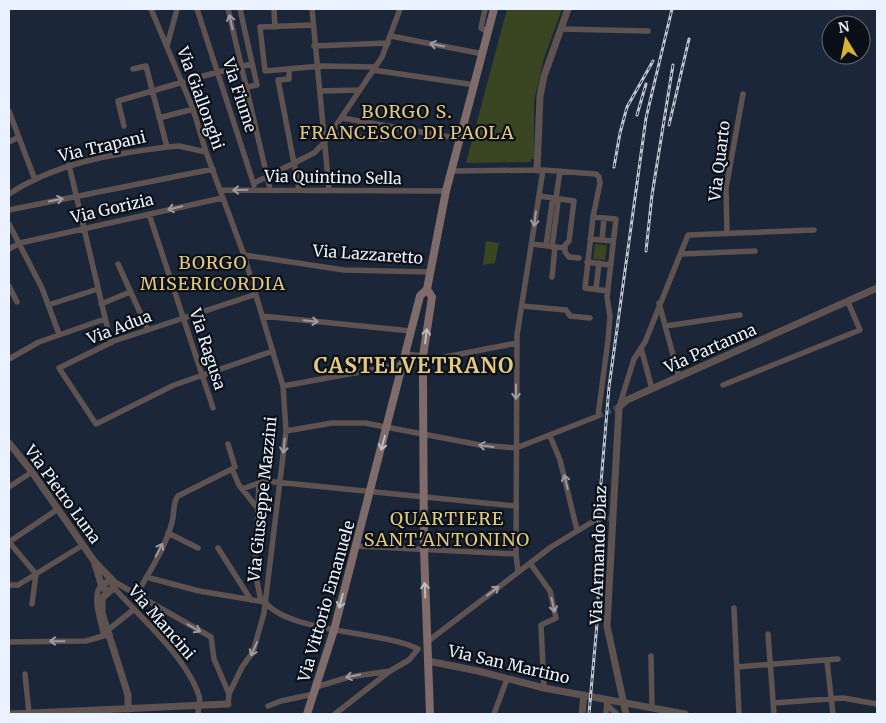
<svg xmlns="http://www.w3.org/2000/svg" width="886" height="723" font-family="Merriweather,serif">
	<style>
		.green { fill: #394621 }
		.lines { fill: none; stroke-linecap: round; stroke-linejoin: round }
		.minor-tunnel { stroke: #3a4557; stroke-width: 5.5; stroke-dasharray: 5.5 3; stroke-linecap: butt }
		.minor { stroke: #5f5351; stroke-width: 5.5 }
		.tertiary { stroke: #5f5351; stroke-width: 7 }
		.secondary { stroke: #7f6b69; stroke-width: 8 }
		.rail-casing { stroke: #bdc7d4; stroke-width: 3 }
		.rail { stroke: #0b1018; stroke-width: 1; stroke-dasharray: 4; stroke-linecap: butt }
		.oneway { stroke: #9d9b9f }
		.oneway2 { stroke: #bfbcc2 }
		.labels { text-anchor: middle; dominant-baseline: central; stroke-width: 4.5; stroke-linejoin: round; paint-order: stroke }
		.street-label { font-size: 16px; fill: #e9f2fe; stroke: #0b1018 }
		.neighbourhood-label { font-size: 18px; letter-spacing: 1px; fill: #e2c97d; stroke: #0b1018 }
		.district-label { font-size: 21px; font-weight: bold; letter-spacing: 1px; fill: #e2c97d; stroke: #0b1018 }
	</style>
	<rect width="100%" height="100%" fill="#1b2739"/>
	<path class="green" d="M507 9H562L544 58 534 101V159H531V162L466 163Z
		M486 241 499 243 495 263 483 265Z
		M595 244 607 245 605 260 593 259Z"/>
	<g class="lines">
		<path class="minor-tunnel" d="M598 416 619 407
			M597 519 609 518"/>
		<path class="minor" d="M151 9 193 109 206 152 244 255 283 386 286 431 264 613 253 652 242 667 229 694
			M197 9 254 185
			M228 9 270 189
			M240 9 257 85 246 87
			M274 9 275 27
			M312 9 329 189
			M485 9 481 28 488 32
			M312 25 260 27 265 71 321 66 375 67
			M561 29 648 31
			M391 36 483 54
			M167 46 177 9
			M314 46 388 43
			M133 69 146 66 167 147
			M289 70V79L278 80 299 189
			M373 70 475 85
			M203 76 251 64
			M320 91 360 90
			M9 111 35 180
			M159 118 193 109
			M342 118 461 139
			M124 126 118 101 183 82
			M331 135 384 139
			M9 142 19 137
			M69 165 111 343
			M453 171 543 170 596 174 599 177 600 183 593 217 585 288 608 291
			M254 183 314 153 325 142 382 57 400 9
			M220 190 446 191
			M9 194C56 163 112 154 167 147L179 146 206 152
			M539 196 574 201 569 241 565 245V252L569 257 579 258
			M9 210 213 169
			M149 214 213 408
			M9 224 42 288 59 334
			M727 233 726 188 743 94
			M590 239 613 241
			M602 240 604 218
			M532 244 565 248
			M546 246 552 203 556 198
			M552 247 558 202 556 198 560 171
			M9 249 20 243 222 198
			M681 254 755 251
			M244 255 344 270 431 272
			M587 262 611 265
			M118 264 148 330
			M552 277 555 247
			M9 286 17 302
			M596 289 599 263
			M256 294 114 341 59 368 96 424 174 385 273 351
			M659 303 679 377
			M101 304 130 292
			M48 305 98 289
			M522 306 566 310 570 316 590 318
			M262 316 411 331
			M666 326 740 315
			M641 348 652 389
			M406 354 423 356
			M9 359 39 342 105 319
			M424 361 517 343
			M723 385 860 330 848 302
			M283 386 404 364
			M619 407 634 359 645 342 688 235 814 230
			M286 431 332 423H365L480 445 516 448 598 416 608 340 610 316 607 297 616 219 593 217
			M550 436 560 460 577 530
			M228 444 235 467 232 469 239 485 258 509
			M259 483 255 572 261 601
			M9 487 32 472
			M242 489 265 481 516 506
			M168 533 198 548
			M9 542 36 574 32 604
			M9 542 58 509
			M356 546 516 554
			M218 548 251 600
			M530 563 550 591 556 618 541 625 544 688
			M518 572 516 554 517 335 543 170
			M146 577 199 591 265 602
			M113 581 211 637 214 659 229 694 228 704
			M103 583C90 594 101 621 104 636
			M9 585H18L83 545
			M114 585 116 590C142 619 187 658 199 696 201 702 198 708 198 714
			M137 594C149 572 166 547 172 522 175 513 172 503 178 496L232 469
			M265 602C289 633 383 631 418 649
			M734 608 739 714
			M108 630 133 610
			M768 634 774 714
			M9 642 86 641 110 634
			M427 642 551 547 597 519
			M651 656 652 708
			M827 661 833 714
			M737 667 838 659
			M25 674 29 713
			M316 687 349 677 390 671
			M773 703 843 698 877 704
			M607 705 617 714
			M268 706 281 701 314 694
			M335 714 390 671 409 660 418 649
			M494 714 507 679
			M606 714 607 699"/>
		<path class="tertiary" d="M537 170 540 96 544 76 568 9
			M9 443 32 472 94 561 113 581V589L107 591 103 588V585L110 580
			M95 564 102 587
			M110 591 102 598V613L128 695V709
			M428 661 478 671 544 688 685 714
			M10 714 228 704
			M582 714 584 695
			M626 714 607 626 619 407 627 400 877 288"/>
		<path class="secondary" d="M307 714 334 630 420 296 427 289
			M430 714 424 550 423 384V356L432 297 427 289 446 191 494 9"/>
		<defs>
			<path id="rail" d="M637 115 646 84
				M669 125 689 39
				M614 167 620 133 627 107 653 61
				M646 251 652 195 673 65
				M589 714 598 612 599 507 609 387 646 118 672 9"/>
		</defs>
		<use href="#rail" class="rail-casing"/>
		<use href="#rail" class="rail"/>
	</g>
	<defs><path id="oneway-shaft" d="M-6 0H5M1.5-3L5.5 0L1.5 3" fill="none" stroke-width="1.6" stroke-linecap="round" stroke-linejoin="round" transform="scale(1.25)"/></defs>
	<g class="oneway">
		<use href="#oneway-shaft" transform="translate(231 22) rotate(-102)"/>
		<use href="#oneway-shaft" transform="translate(437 45) rotate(-169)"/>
		<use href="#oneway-shaft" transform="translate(240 190) rotate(179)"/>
		<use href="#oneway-shaft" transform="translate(56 200) rotate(-12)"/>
		<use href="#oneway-shaft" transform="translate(175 208) rotate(167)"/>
		<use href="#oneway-shaft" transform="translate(535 219) rotate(97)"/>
		<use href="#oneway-shaft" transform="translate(311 321) rotate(6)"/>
		<use href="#oneway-shaft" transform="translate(516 392) rotate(90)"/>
		<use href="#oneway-shaft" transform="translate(284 446) rotate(96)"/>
		<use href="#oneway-shaft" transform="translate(486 446) rotate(-172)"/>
		<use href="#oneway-shaft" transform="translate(566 482) rotate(-103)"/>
		<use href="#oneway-shaft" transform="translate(159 550) rotate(-63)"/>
		<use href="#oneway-shaft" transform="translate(493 591) rotate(-38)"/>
		<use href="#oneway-shaft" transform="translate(553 605) rotate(78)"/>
		<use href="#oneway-shaft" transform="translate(194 628) rotate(30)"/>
		<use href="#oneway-shaft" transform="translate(57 641) rotate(-179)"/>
		<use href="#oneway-shaft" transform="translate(254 649) rotate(114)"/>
		<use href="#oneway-shaft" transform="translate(353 676) rotate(168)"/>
	</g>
	<g class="oneway2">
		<use href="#oneway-shaft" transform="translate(426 336) rotate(-83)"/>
		<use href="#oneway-shaft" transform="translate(383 443) rotate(105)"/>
		<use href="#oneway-shaft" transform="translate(425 590) rotate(-92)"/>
		<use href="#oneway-shaft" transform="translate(341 601) rotate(104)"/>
	</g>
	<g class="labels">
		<g class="street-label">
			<text transform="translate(240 95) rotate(72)">Via Fiume</text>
			<text transform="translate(201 98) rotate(70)">Via Giallonghi</text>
			<text transform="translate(102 146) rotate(-13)">Via Trapani</text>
			<text transform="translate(719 161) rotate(-83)">Via Quarto</text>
			<text transform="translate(333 177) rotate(1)">Via Quintino Sella</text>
			<text transform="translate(112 208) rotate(-13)">Via Gorizia</text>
			<text transform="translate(368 254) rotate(4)">Via Lazzaretto</text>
			<text transform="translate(119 327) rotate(-21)">Via Adua</text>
			<text transform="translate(710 348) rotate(-24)">Via Partanna</text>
			<text transform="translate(208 349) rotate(72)">Via Ragusa</text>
			<text transform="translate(63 494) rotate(54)">Via Pietro Luna</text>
			<text transform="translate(262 499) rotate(-84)">Via Giuseppe Mazzini</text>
			<text transform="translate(598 555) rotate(-88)">Via Armando Diaz</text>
			<text transform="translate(326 601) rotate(-74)">Via Vittorio Emanuele</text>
			<text transform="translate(162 622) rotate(49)">Via Mancini</text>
			<text transform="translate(509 664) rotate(13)">Via San Martino</text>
		</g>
		<g class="neighbourhood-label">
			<text x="407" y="111">BORGO S.<tspan x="407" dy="21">FRANCESCO DI PAOLA</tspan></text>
			<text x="213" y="262">BORGO<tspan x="213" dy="21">MISERICORDIA</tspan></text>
			<text x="447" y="518">QUARTIERE<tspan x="447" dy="21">SANT'ANTONINO</tspan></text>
		</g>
		<g class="district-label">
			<text x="414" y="365">CASTELVETRANO</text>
		</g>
	</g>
	<rect width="886" height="723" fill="none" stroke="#e9f2fe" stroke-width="20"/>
	<g transform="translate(846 40) rotate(350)"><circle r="24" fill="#0b1018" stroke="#646a74"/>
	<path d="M0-4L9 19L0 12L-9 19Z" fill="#d9b334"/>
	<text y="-8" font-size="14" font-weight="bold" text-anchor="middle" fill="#e9f2fe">N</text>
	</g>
</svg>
